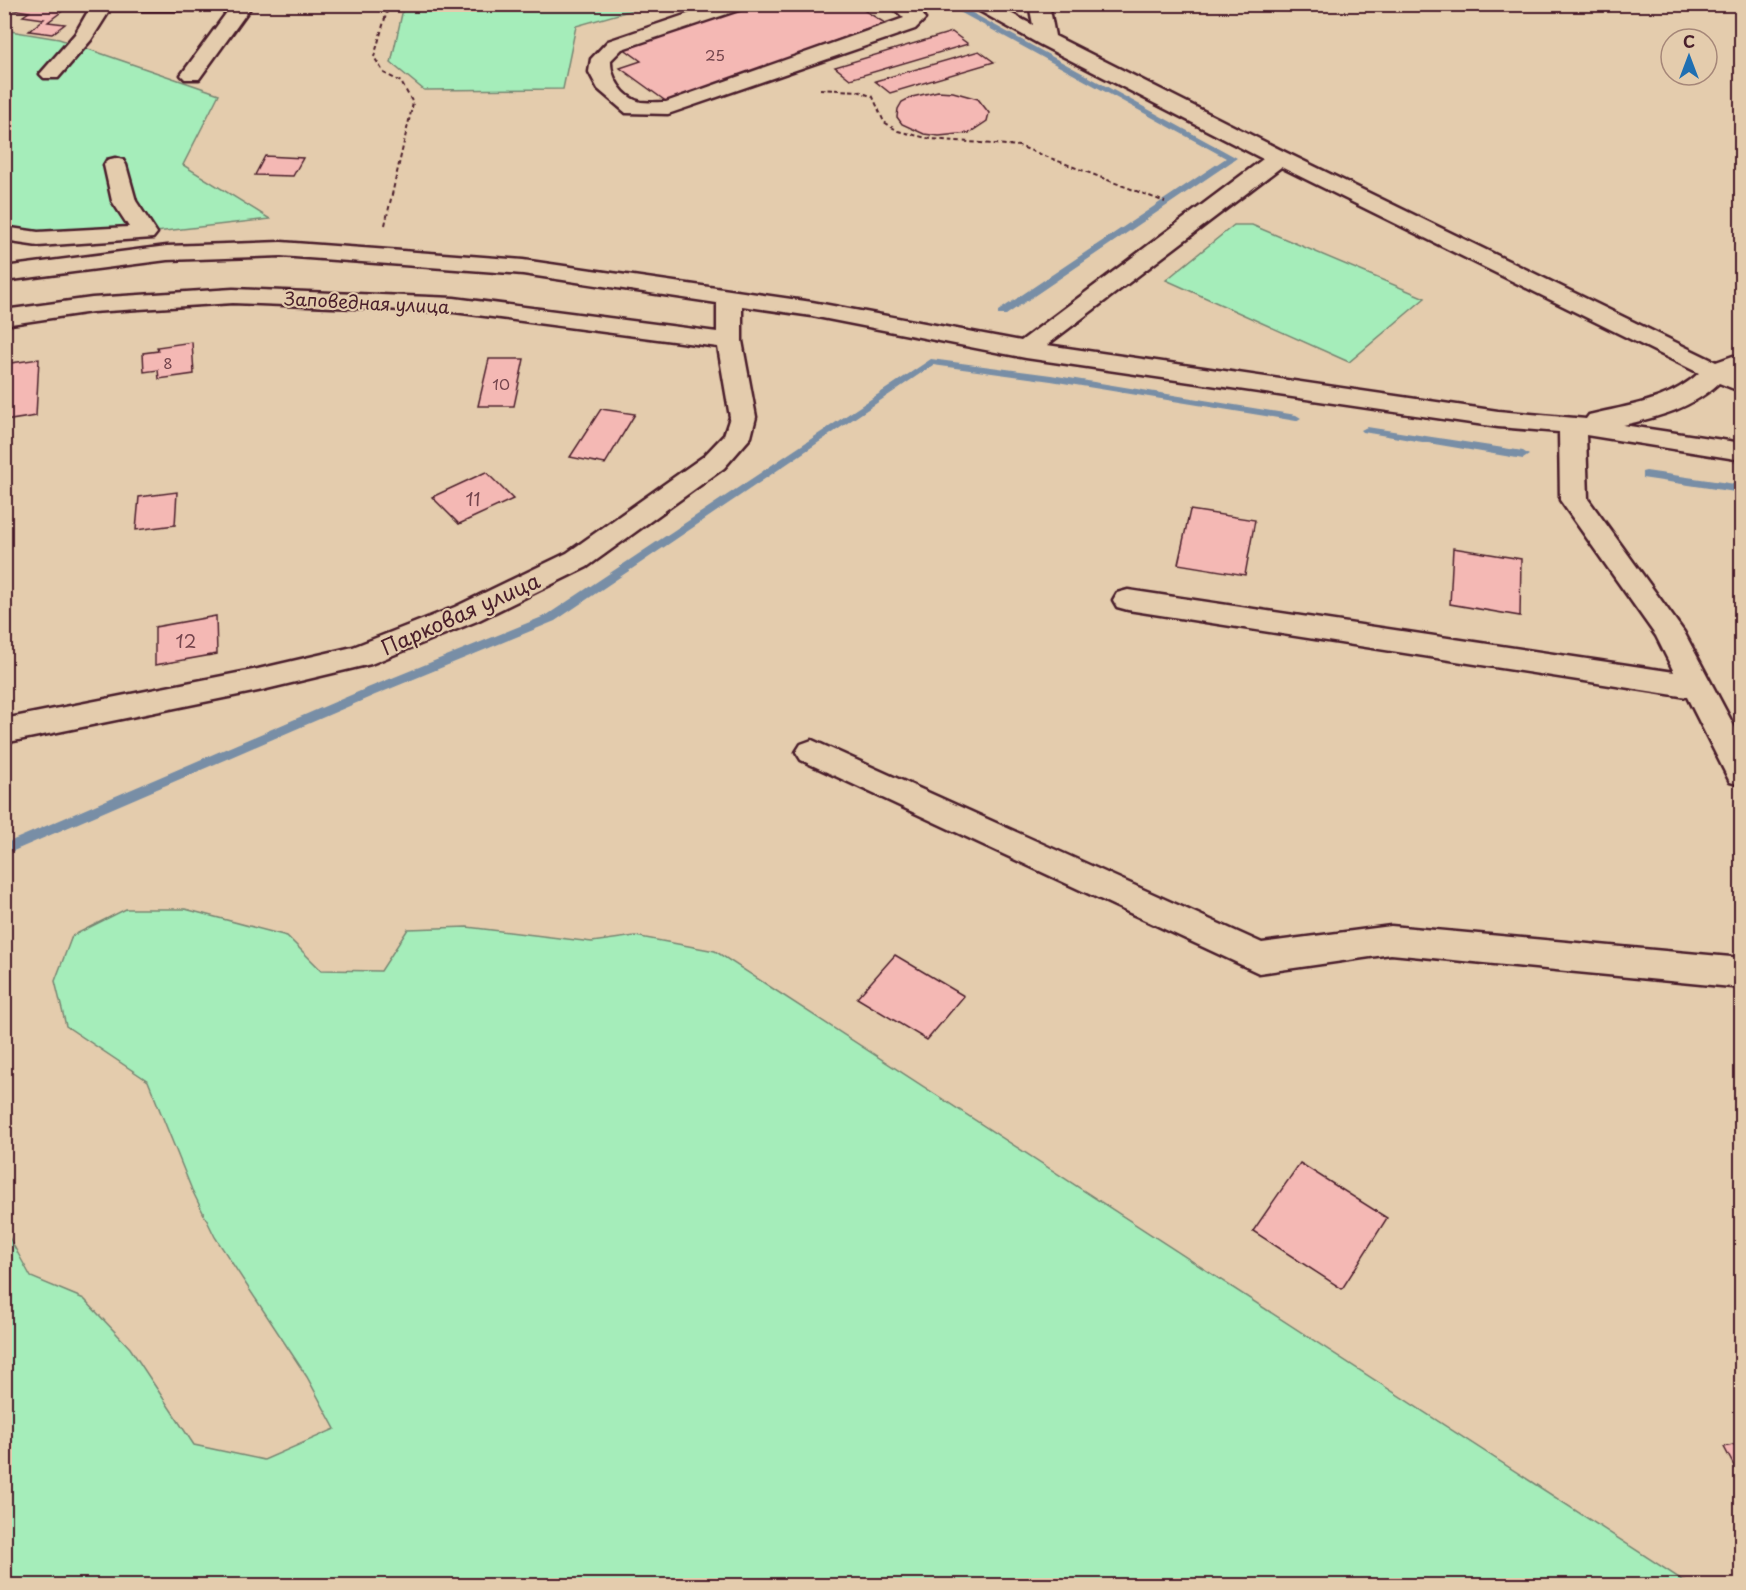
<svg xmlns="http://www.w3.org/2000/svg" width="1746" height="1590" font-family="'Playpen Sans',sans-serif">
	<style>
		.green { fill: #a5edba; stroke: #788672; stroke-width: 1.5 }
		.lines { fill: none; stroke-linecap: round; stroke-linejoin: round }
		.stream { fill: #788ea6; fill-rule: evenodd }
		.building { fill: #f4b8b4; stroke: #4a1f2b; stroke-width: 1.5 }
		.minor-casing { stroke: #4a1f2b; stroke-width: 5 }
		.path { stroke: #4a1f2b; stroke-width: 2; stroke-dasharray: 4.5 3; stroke-linecap: butt }
		.minor { fill: #e4ccad; fill-rule: evenodd }
		.labels { text-anchor: middle; dominant-baseline: central; stroke-width: 4.5; stroke-linejoin: round; paint-order: stroke }
		.far-number-label { font-size: 15px; fill: #74454d }
		.far-street-label { font-size: 18px; fill: #4a1f2b; stroke: #e4ccad }
		.number-label { font-size: 18px; fill: #74454d }
		.street-label { font-size: 21px; fill: #4a1f2b; stroke: #e4ccad }
	</style>
	<rect width="100%" height="100%" fill="#e4ccad"/>
	<filter id="ink" filterUnits="userSpaceOnUse"><feTurbulence type="fractalNoise" baseFrequency=".0167" numOctaves="2"/><feDisplacementMap in="SourceGraphic" scale="12" xChannelSelector="R" yChannelSelector="G"/><feConvolveMatrix kernelMatrix="1 2 1 2 8 2 1 2 1" color-interpolation-filters="sRGB"/></filter>
	<g filter="url(#ink)">
		<path class="green" d="M496 4H650V5L576 26 563 89 424 90 391 63 403 9 489 7Z
			M4 30 59 39 219 94 183 165 270 219 33 246 5 241Z
			M1234 225H1252L1425 298 1349 362 1166 280Z
			M126 909H185L287 936 321 970 381 971 408 929 467 927 592 942 635 936 715 951 1690 1585H5V1230L31 1277 84 1299 130 1348 194 1445 264 1460 335 1429 307 1377 215 1237 192 1190 148 1081 66 1026 55 981 72 936Z"/>
		<g class="lines">
			<path class="stream" d="M945 4H956L1237 158 1006 315H998V311L1226 158Z
				M931 359 1051 375 1296 415 1301 418 1296 421 1051 381 933 365 555 621 375 695 4 855V844L365 689 547 615Z
				M1367 427 1523 451 1529 455 1523 459 1363 432 1361 430Z
				M1646 471 1742 485V493L1642 478V472Z"/>
		</g>
		<path class="building" d="M7 4H63L69 6 48 22 65 24 52 34 29 31 44 19 23 16 29 12 4 8Z
			M753 4H854L885 23 667 102 620 68 641 61 623 48Z
			M952 32 968 44 850 79 835 67Z
			M979 51 994 62 890 93 875 81Z
			M938 91 953 92 978 99 989 113 987 121 969 133 939 136 924 134 902 124 897 117 898 109 902 102 912 97Z
			M265 156 303 158 293 176 255 175Z
			M192 342 194 374 159 379 158 370 144 372 143 353 158 351 157 347Z
			M39 359 36 416 4 421V364Z
			M489 359H524L514 406H478Z
			M601 409 635 414 605 464 570 457Z
			M486 472 513 499 459 524 432 497Z
			M177 492 175 525 136 530 139 497Z
			M1190 510 1255 520 1245 575 1178 564Z
			M1453 548 1521 559 1520 616 1450 604Z
			M216 616 217 654 155 665V627Z
			M895 955 964 996 927 1040 857 998Z
			M1300 1163 1387 1218 1342 1289 1253 1231Z
			M1742 1443V1481L1724 1447Z"/>
		<g class="lines">
			<defs>
				<path id="minor" d="M86 4H210L200 10H110L91 40 58 78H44L40 74 75 34 90 8Z
					M233 4H253L199 79H185L181 75Z
					M717 4H748L745 8 622 49 611 60C610 77 623 98 641 102 648 103 658 102 666 102L904 18 889 4C905 4 919 2 925 19L915 29 668 114 626 113 598 89 589 72 591 59 608 41Z
					M967 4H993L1033 25 1029 4H1049L1055 36 1287 153 1716 362 1733 356 1742 358V370L1737 372 1742 374V392L1719 383C1692 408 1659 417 1623 425L1742 443V460L1586 435 1588 499 1684 632 1742 741V785L1730 782 1687 697 1128 610 1117 607 1113 600 1117 593 1128 590 1674 672 1656 636 1560 500 1559 432 1498 427 1026 358 812 316 742 306V341L756 417 751 437 724 468 587 567 477 621 371 664 258 691 4 743V719L258 669 353 647 455 607 567 553 704 456 724 435 730 417 718 347 454 312 233 303 92 312 4 325V310L92 298 233 289 454 298 717 332V303L523 274 281 256 167 260 4 281V267L167 246 281 242 523 260 812 302 1021 341 1263 159 1039 44ZM1281 167 1699 373C1667 402 1629 405 1589 415L1586 419 1498 411 1047 345Z
					M115 158 123 160 126 165 136 201 157 233 153 238 38 246 4 241V227L38 232 129 227 112 201 104 165 107 160Z
					M812 740 1262 943 1391 926 1742 958V988L1391 954 1259 973 801 760 796 752 801 744Z"/>
			</defs>
			<use href="#minor" class="minor-casing"/>
			<path class="path" d="M820 89 858 91 873 97 884 122 898 131 931 139 1019 146 1165 202
				M385 225 413 103 401 82 384 73 374 57 389 4"/>
			<use href="#minor" class="minor"/>
		</g>
	</g>
	<g class="labels">
		<g class="far-number-label">
			<text x="715" y="54">25</text>
			<text x="168" y="362">8</text>
			<text x="501" y="383">10</text>
		</g>
		<g class="far-street-label">
			<text transform="translate(367 302) rotate(3)">Заповедная улица</text>
		</g>
		<g class="number-label">
			<text x="473" y="498">11</text>
			<text x="186" y="640">12</text>
		</g>
		<g class="street-label">
			<text transform="translate(460 613) rotate(-24)">Парковая улица</text>
		</g>
	</g>
	<rect width="1746" height="1590" fill="none" stroke="#e4ccad" stroke-width="24"/>
	<rect x="12" y="12" width="1722" height="1566" fill="none" stroke="#4a1f2b" stroke-width="2" filter="url(#ink)"/>
	<g transform="translate(1689 57)"><circle r="28" fill="#e4ccad" stroke="#a68779" stroke-width="1.5"/>
	<path d="M0-4.5L10 22L0 15L-10 22Z" fill="#1f6fb2"/>
	<text y="-9" font-size="16" font-weight="bold" text-anchor="middle" fill="#4a1f2b">С</text>
	</g>
</svg>
